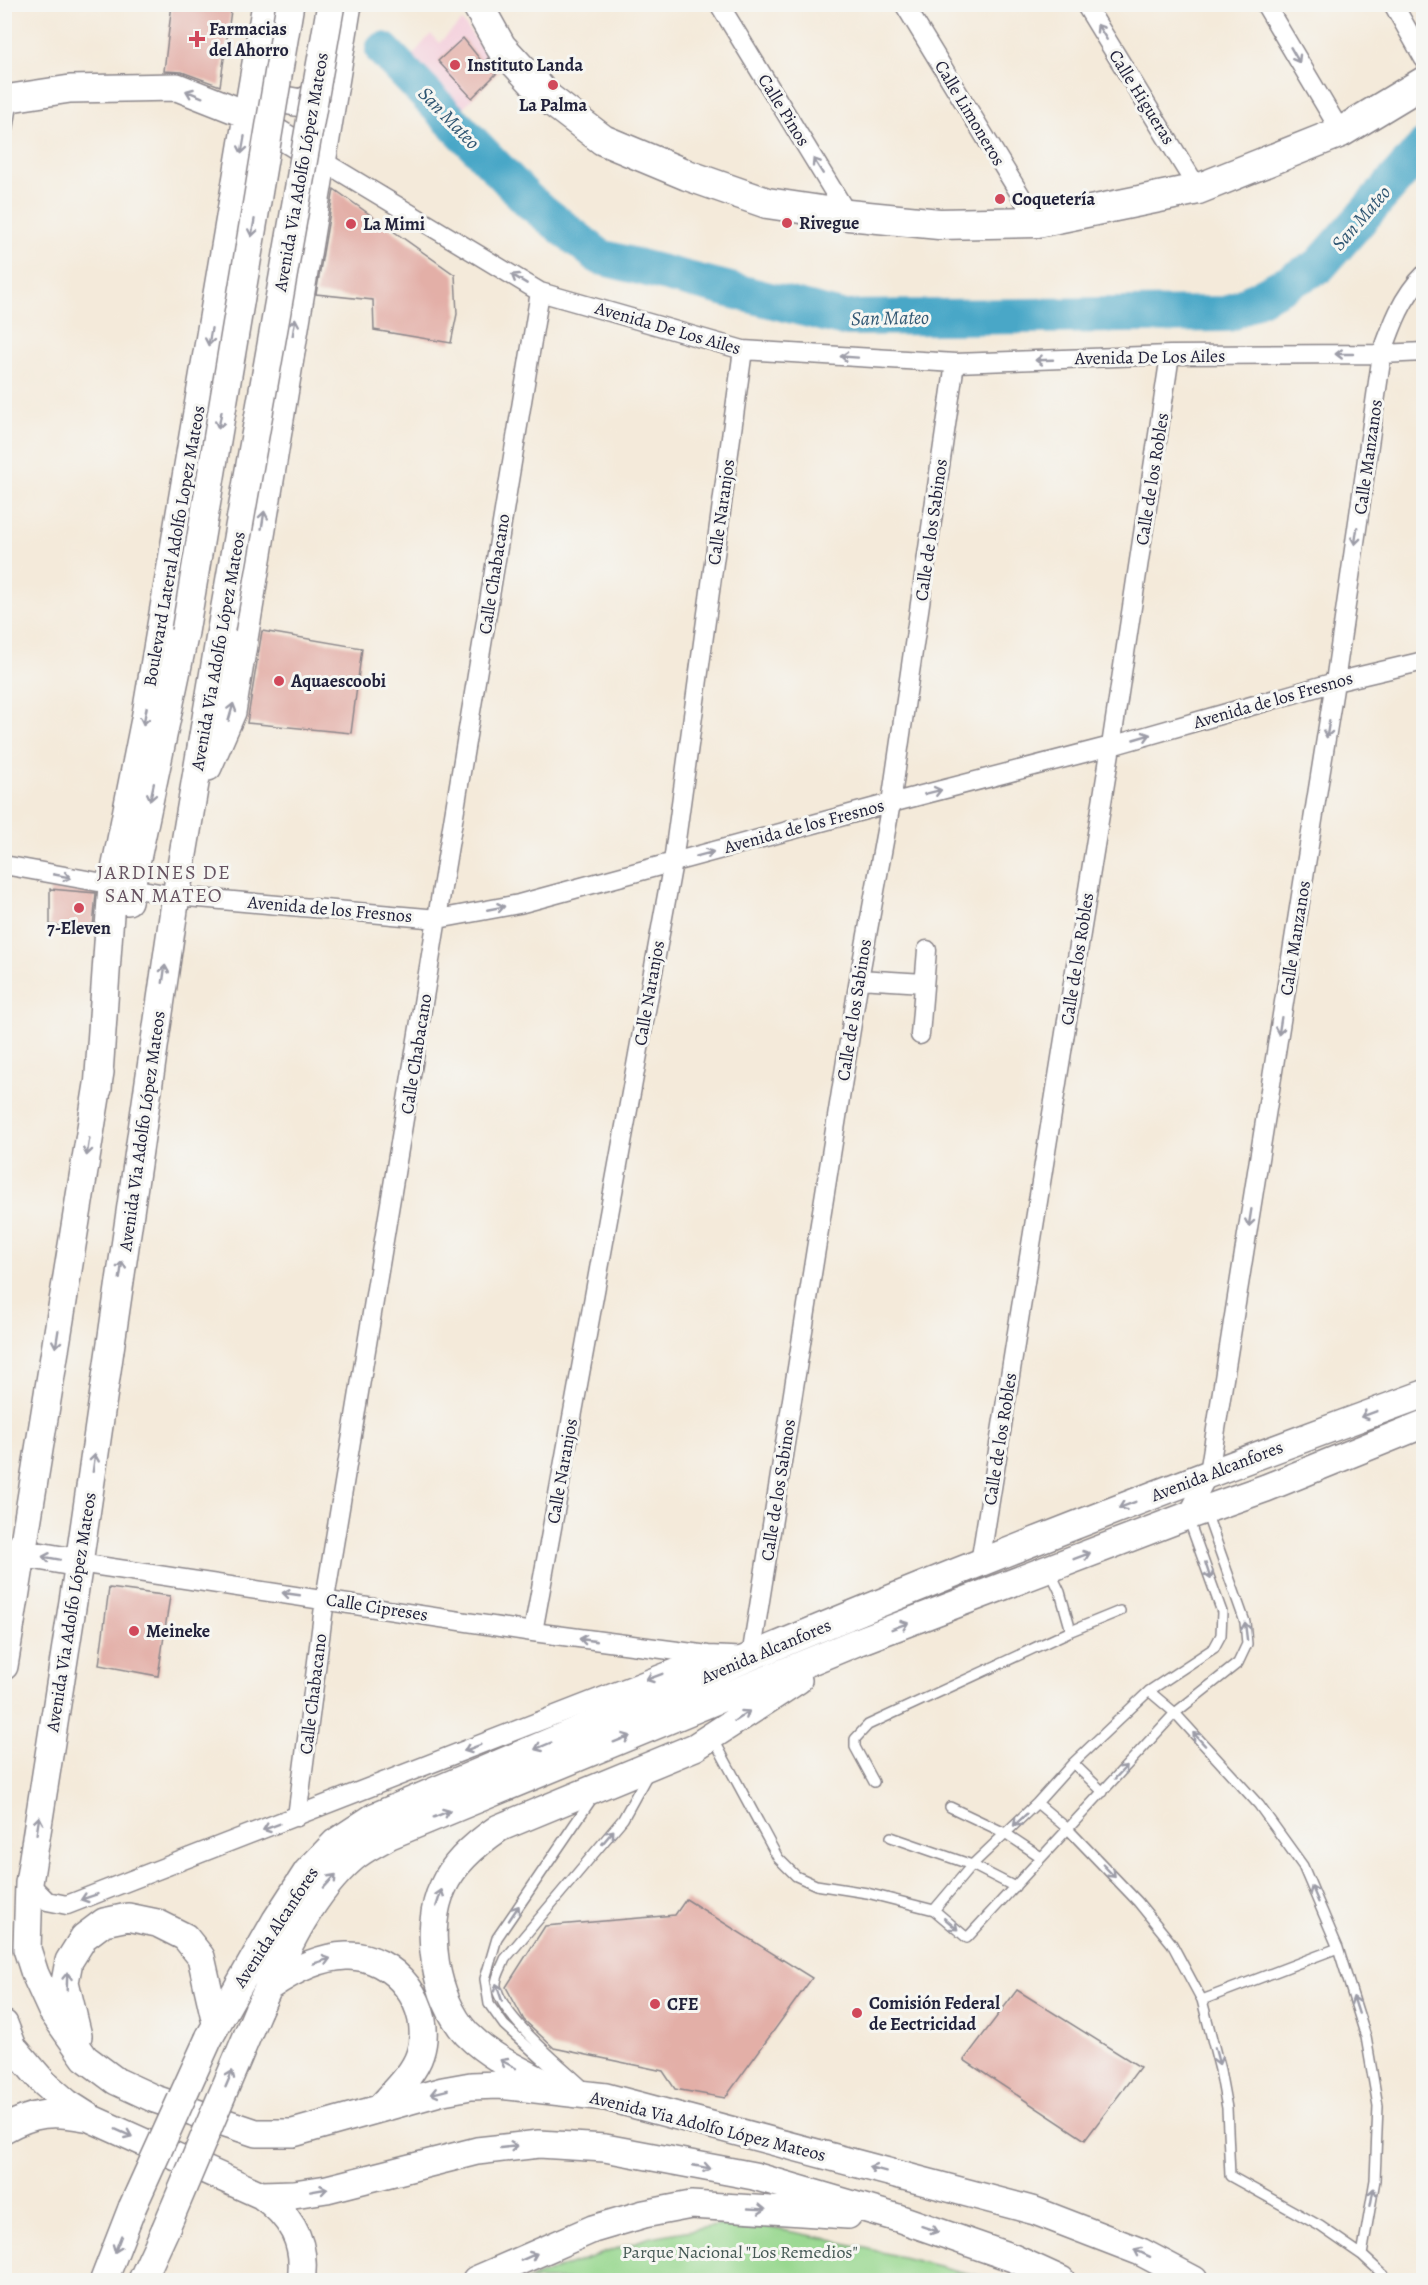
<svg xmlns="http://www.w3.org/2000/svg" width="1428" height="2285" font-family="Alegreya,serif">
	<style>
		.built { fill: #f4cfdc }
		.green { fill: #96d78d; stroke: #5c7c64; stroke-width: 1.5 }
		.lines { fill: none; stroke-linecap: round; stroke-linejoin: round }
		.river { stroke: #48a7c7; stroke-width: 36 }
		.building { fill: #e3afa7 }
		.lane-casing { stroke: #8b868a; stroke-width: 12 }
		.street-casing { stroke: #8b868a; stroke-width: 21 }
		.secondary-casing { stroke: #8b868a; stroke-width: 30 }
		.primary-casing { stroke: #8b868a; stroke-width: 33 }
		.lane { stroke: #fff; stroke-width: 9 }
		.street { stroke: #fff; stroke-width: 18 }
		.secondary { stroke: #fff; stroke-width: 27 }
		.primary { stroke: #fff; stroke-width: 30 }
		.secondary-bridge-casing { stroke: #8b868a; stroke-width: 30; stroke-linecap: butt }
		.secondary-bridge { stroke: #fff; stroke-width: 27 }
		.oneway { stroke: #9c9ca7 }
		.poi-dot { fill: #d1495b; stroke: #f6f6f2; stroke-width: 2 }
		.labels { text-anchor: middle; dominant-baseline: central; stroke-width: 6; stroke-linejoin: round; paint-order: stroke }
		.poi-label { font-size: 18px; font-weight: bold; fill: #22223b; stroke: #f6f6f2; text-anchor: start }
		.street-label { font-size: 18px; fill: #22223b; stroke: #f6f6f2 }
		.park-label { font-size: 18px; fill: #455854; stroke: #f6f6f2 }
		.water-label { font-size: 20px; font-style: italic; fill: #315773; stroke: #f6f6f2 }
		.neighbourhood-label { font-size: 20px; letter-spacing: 1.5px; fill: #665361; stroke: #f6f6f2 }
	</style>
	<rect width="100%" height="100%" fill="#f6f6f2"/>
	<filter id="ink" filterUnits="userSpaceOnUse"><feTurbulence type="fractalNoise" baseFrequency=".0167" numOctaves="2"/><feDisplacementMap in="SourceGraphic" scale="12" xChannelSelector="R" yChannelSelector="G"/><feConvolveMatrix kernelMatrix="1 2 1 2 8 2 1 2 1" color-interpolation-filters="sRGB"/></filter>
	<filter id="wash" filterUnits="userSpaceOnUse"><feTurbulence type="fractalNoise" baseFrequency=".008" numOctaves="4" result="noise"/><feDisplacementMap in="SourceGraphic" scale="24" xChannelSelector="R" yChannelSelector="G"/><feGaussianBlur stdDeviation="1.35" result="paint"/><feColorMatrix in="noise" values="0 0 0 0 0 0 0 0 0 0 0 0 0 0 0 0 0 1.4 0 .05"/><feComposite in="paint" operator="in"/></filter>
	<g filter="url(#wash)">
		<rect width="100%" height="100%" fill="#f4eada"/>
		<path class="built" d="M462 21 499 71 462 109 410 58 431 34 439 43Z"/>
		<path class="green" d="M740 2222 824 2238 995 2280H526L650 2237Z"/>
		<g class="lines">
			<path class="river" d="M383 50 529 201 600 257 841 318 1228 314 1319 266 1424 147"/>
		</g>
		<g id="blocks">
			<path class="building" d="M172 4H232L220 86 182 72 164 71Z
				M463 38 483 63 488 58 499 71 472 98 438 61Z
				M334 189 455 275 457 314 451 343 374 330 373 300 316 294Z
				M262 631 362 648 351 733 247 723Z
				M50 889 96 893 93 928 50 925Z
				M109 1588 170 1596 158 1676 99 1665Z
				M686 1899 812 1978 725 2098 675 2089 663 2071 554 2048 524 2020 506 1987 545 1926 675 1915Z
				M1017 1990 1140 2067 1085 2140 964 2060Z"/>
		</g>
	</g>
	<g filter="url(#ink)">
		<use href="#blocks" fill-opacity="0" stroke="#8b868a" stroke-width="1.5"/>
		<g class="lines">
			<defs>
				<path id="lane" d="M1071 1631 1120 1611
					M1149 1691 1175 1713 1259 1805 1303 1866 1338 1948 1366 2037 1378 2106 1375 2180 1362 2255
					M713 1738 778 1858 796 1876 816 1885 867 1893 934 1910 967 1938 1175 1713 1238 1663 1247 1644 1245 1622 1206 1512
					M1073 1763 1103 1792
					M874 1782 855 1747V1739L868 1725 1071 1631 1060 1592 1050 1571
					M1037 1803 1068 1829 1138 1902 1172 1944 1202 2000 1220 2070 1227 2108 1230 2176 1320 2226 1362 2255 1389 2280
					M950 1807 1005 1833 1041 1857
					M891 1837 972 1865 1015 1887
					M934 1910 972 1865 1037 1803 1073 1763 1149 1691 1214 1648 1221 1635 1222 1612 1188 1518
					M1202 2000 1338 1948
					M571 2086 504 2025 489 2004 485 1979 497 1938 593 1797
					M586 2088C562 2065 502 2018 496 1986 495 1978 502 1967 505 1959L623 1819 649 1772"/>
				<path id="street" d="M719 4 848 215
					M904 4 1037 222
					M1085 4 1198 189
					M1265 4 1341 132
					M1393 4 1424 59
					M4 129 9 98
					M321 160 540 292 743 350 955 363 1170 355 1382 354 1424 352
					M4 865 176 896 438 919 519 904 891 803 1111 746 1335 682 1424 661
					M859 979 924 983
					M920 1035 927 950
					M1187 1516 1209 1473 1335 682 1382 354C1392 325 1402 297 1424 275
					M79 1563 533 1632 708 1655 751 1657 859 979 891 803 955 363
					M980 1563 1111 746 1170 355
					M533 1632 673 862 743 350
					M297 1817 325 1599 540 292
					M29 1883 47 1901 67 1905 707 1656"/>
				<path id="secondary" d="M254 87 267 97 301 103 333 87
					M4 99 70 89 177 87 248 115 321 160
					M221 629 176 896 79 1563 29 1883 27 1949 35 1974 52 2011 85 2058 116 2081 155 2099 256 2133H293L443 2091 471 2086 499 2085 606 2097 1035 2211 1141 2252 1194 2280
					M208 767 232 712 348 4
					M128 901 185 632
					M98 1089 112 885 146 714 266 4
					M4 1550 79 1563
					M4 1666 100 1072
					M270 1986C292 1971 318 1957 346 1956 395 1954 435 2007 420 2054 414 2074 393 2093 379 2109
					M258 2010C283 1957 308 1897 353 1858 363 1849 377 1843 388 1836L857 1642 1187 1516 1266 1488 1424 1424
					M4 2024 13 2047 44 2083 67 2103 92 2119 261 2195 294 2194 327 2189 477 2151 539 2144 605 2148 754 2176 898 2218 1013 2258 1061 2280
					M78 2036 65 1982 69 1961 84 1937 104 1922 128 1917 157 1923 185 1937 201 1957 216 2023
					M209 2038 276 1920 307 1872 336 1842 374 1817C576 1731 778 1643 982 1562 1128 1504 1276 1448 1424 1394
					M548 2085C519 2070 490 2057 467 2034 435 2000 423 1928 443 1887 454 1862 477 1843 499 1828L695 1747 798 1680
					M4 2129C34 2112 53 2111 85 2117
					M261 2195C291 2216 307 2243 301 2280
					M104 2280 132 2208
					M142 2280 165 2230
					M476 2280 593 2229 644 2214 691 2205 848 2215"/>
				<path id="primary" d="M477 4 501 47 548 98 603 140 687 175 767 203 848 215 939 224 1037 222 1198 189 1341 132 1424 82"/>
			</defs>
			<use href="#lane" class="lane-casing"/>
			<use href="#street" class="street-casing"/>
			<use href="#secondary" class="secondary-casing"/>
			<use href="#primary" class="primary-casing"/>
			<use href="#lane" class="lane"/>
			<use href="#street" class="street"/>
			<use href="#secondary" class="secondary"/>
			<use href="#primary" class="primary"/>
			<defs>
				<path id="secondary-bridge" d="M221 629 331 4
					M185 632 290 4
					M132 2208 209 2038
					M165 2230 258 2010"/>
			</defs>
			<use href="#secondary-bridge" class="secondary-bridge-casing"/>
			<use href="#secondary-bridge" class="secondary-bridge"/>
		</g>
		<defs><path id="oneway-shaft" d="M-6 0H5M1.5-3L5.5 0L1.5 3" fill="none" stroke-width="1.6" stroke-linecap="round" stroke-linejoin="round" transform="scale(1.5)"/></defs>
		<g class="oneway">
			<use href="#oneway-shaft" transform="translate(1102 32) rotate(-122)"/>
			<use href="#oneway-shaft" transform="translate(1295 55) rotate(60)"/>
			<use href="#oneway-shaft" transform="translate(194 94) rotate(-158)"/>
			<use href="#oneway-shaft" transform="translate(243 145) rotate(100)"/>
			<use href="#oneway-shaft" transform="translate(818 166) rotate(-122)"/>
			<use href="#oneway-shaft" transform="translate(253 228) rotate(100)"/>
			<use href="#oneway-shaft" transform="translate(519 279) rotate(-149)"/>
			<use href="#oneway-shaft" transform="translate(294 327) rotate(-81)"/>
			<use href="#oneway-shaft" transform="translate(210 337) rotate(100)"/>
			<use href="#oneway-shaft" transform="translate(1344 354) rotate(180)"/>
			<use href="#oneway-shaft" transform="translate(849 357) rotate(-176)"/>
			<use href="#oneway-shaft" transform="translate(1044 360) rotate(178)"/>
			<use href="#oneway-shaft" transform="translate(220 420) rotate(100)"/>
			<use href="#oneway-shaft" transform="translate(263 520) rotate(-81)"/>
			<use href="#oneway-shaft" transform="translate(1356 536) rotate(98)"/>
			<use href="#oneway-shaft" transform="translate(231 712) rotate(-74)"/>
			<use href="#oneway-shaft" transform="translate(145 716) rotate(101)"/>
			<use href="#oneway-shaft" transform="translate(1328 729) rotate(99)"/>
			<use href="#oneway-shaft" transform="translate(1142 737) rotate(-16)"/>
			<use href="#oneway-shaft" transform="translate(152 792) rotate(102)"/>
			<use href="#oneway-shaft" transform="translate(933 792) rotate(-14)"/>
			<use href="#oneway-shaft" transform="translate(705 854) rotate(-15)"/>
			<use href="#oneway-shaft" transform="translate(62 876) rotate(11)"/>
			<use href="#oneway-shaft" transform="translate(496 908) rotate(-11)"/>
			<use href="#oneway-shaft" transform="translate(164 974) rotate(-82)"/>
			<use href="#oneway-shaft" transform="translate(1280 1026) rotate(99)"/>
			<use href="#oneway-shaft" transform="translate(88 1147) rotate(99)"/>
			<use href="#oneway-shaft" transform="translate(1250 1218) rotate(99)"/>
			<use href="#oneway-shaft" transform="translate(121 1270) rotate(-82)"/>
			<use href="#oneway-shaft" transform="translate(57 1339) rotate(99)"/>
			<use href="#oneway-shaft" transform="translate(1369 1414) rotate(160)"/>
			<use href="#oneway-shaft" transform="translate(94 1463) rotate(-82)"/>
			<use href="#oneway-shaft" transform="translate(1127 1505) rotate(159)"/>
			<use href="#oneway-shaft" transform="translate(1082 1556) rotate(-21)"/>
			<use href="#oneway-shaft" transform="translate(51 1558) rotate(-170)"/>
			<use href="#oneway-shaft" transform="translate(1208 1571) rotate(72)"/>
			<use href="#oneway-shaft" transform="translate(291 1594) rotate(-172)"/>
			<use href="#oneway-shaft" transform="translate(900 1626) rotate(-21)"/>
			<use href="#oneway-shaft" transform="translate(1246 1631) rotate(-97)"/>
			<use href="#oneway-shaft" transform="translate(588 1640) rotate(-172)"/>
			<use href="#oneway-shaft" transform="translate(654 1677) rotate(159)"/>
			<use href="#oneway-shaft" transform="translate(742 1716) rotate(-33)"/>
			<use href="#oneway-shaft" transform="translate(622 1739) rotate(-22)"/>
			<use href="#oneway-shaft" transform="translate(1199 1739) rotate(-133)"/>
			<use href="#oneway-shaft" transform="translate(543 1746) rotate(157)"/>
			<use href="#oneway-shaft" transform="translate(472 1748) rotate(159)"/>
			<use href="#oneway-shaft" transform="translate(1121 1772) rotate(-47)"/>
			<use href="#oneway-shaft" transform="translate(442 1814) rotate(-22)"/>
			<use href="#oneway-shaft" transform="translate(1020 1820) rotate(137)"/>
			<use href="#oneway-shaft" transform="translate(38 1825) rotate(-81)"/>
			<use href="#oneway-shaft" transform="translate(271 1827) rotate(159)"/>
			<use href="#oneway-shaft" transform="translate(608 1837) rotate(-50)"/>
			<use href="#oneway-shaft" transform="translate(1109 1871) rotate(46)"/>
			<use href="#oneway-shaft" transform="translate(330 1881) rotate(-47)"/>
			<use href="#oneway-shaft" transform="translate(1315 1894) rotate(-113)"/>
			<use href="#oneway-shaft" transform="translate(89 1897) rotate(161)"/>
			<use href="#oneway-shaft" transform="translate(439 1898) rotate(-72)"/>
			<use href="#oneway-shaft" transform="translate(514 1913) rotate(-56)"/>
			<use href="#oneway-shaft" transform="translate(951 1924) rotate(41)"/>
			<use href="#oneway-shaft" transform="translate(322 1961) rotate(-17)"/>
			<use href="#oneway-shaft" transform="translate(67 1981) rotate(-88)"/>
			<use href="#oneway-shaft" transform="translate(499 1992) rotate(-109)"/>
			<use href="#oneway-shaft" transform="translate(1356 2005) rotate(-108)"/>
			<use href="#oneway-shaft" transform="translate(1217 2056) rotate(75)"/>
			<use href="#oneway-shaft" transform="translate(508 2064) rotate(-152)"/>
			<use href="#oneway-shaft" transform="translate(229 2079) rotate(-67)"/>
			<use href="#oneway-shaft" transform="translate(439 2092) rotate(166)"/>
			<use href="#oneway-shaft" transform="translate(124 2133) rotate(24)"/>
			<use href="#oneway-shaft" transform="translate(509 2147) rotate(-6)"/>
			<use href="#oneway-shaft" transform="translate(702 2167) rotate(11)"/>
			<use href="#oneway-shaft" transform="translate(877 2169) rotate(-165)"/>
			<use href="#oneway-shaft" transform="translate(319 2190) rotate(-10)"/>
			<use href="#oneway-shaft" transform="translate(1372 2197) rotate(-80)"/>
			<use href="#oneway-shaft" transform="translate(757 2209) rotate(3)"/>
			<use href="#oneway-shaft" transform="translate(930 2229) rotate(19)"/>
			<use href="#oneway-shaft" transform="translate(118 2244) rotate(111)"/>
			<use href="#oneway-shaft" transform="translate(1142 2253) rotate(-155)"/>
			<use href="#oneway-shaft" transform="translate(529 2257) rotate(-24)"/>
		</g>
	</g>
	<g class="poi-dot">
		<path d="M194 30h6v6h6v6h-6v6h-6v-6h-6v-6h6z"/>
		<circle cx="455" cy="65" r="6"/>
		<circle cx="553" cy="85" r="6"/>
		<circle cx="1000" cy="199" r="6"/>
		<circle cx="787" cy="223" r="6"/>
		<circle cx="351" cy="224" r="6"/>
		<circle cx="279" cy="681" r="6"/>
		<circle cx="79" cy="908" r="6"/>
		<circle cx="134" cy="1631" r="6"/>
		<circle cx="655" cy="2004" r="6"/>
		<circle cx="857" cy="2013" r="6"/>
	</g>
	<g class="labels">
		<g class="poi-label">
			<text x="209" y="29">Farmacias<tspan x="209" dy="21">del Ahorro</tspan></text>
			<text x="467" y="65">Instituto Landa</text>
			<text x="553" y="105" text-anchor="middle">La Palma</text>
			<text x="1012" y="199">Coquetería</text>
			<text x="799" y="223">Rivegue</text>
			<text x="363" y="224">La Mimi</text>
			<text x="291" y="681">Aquaescoobi</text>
			<text x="79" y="928" text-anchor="middle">7-Eleven</text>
			<text x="146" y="1631">Meineke</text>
			<text x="869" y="2003">Comisión Federal<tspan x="869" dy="21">de Eectricidad</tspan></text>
			<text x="667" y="2004">CFE</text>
		</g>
		<g class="street-label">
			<text transform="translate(1142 97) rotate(58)">Calle Higueras</text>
			<text transform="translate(784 110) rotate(58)">Calle Pinos</text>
			<text transform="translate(970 113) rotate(59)">Calle Limoneros</text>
			<text transform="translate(301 172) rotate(-80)">Avenida Via Adolfo López Mateos</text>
			<text transform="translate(668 328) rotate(16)">Avenida De Los Ailes</text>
			<text transform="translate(1150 357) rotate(-1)">Avenida De Los Ailes</text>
			<text transform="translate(1368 457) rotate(-82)">Calle Manzanos</text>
			<text transform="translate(1152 479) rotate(-81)">Calle de los Robles</text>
			<text transform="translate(721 512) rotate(-82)">Calle Naranjos</text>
			<text transform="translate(931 530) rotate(-82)">Calle de los Sabinos</text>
			<text transform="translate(174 546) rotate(-80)">Boulevard Lateral Adolfo Lopez Mateos</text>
			<text transform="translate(494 574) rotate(-81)">Calle Chabacano</text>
			<text transform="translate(218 651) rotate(-80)">Avenida Via Adolfo López Mateos</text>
			<text transform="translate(1273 700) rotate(-16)">Avenida de los Fresnos</text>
			<text transform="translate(804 826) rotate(-15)">Avenida de los Fresnos</text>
			<text transform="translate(330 909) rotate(5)">Avenida de los Fresnos</text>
			<text transform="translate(1295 938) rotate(-81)">Calle Manzanos</text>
			<text transform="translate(1077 959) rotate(-81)">Calle de los Robles</text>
			<text transform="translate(649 993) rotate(-80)">Calle Naranjos</text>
			<text transform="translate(854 1010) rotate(-81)">Calle de los Sabinos</text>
			<text transform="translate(416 1054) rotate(-81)">Calle Chabacano</text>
			<text transform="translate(142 1131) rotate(-82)">Avenida Via Adolfo López Mateos</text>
			<text transform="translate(1000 1439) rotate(-81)">Calle de los Robles</text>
			<text transform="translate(562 1471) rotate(-80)">Calle Naranjos</text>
			<text transform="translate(1217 1471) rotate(-21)">Avenida Alcanfores</text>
			<text transform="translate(778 1490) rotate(-81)">Calle de los Sabinos</text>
			<text transform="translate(377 1607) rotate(9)">Calle Cipreses</text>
			<text transform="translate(71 1612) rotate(-81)">Avenida Via Adolfo López Mateos</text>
			<text transform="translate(766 1651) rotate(-23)">Avenida Alcanfores</text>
			<text transform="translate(313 1694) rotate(-83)">Calle Chabacano</text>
			<text transform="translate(276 1927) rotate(-57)">Avenida Alcanfores</text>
			<text transform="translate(708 2126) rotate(14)">Avenida Via Adolfo López Mateos</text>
		</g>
		<g class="park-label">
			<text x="740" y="2252">Parque Nacional "Los Remedios"</text>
		</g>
		<g class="water-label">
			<text transform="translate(449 118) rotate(46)">San Mateo</text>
			<text transform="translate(1361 218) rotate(-49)">San Mateo</text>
			<text transform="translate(890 318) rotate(-1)">San Mateo</text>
		</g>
		<g class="neighbourhood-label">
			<text x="164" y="872">JARDINES DE<tspan x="164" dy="23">SAN MATEO</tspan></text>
		</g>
	</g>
	<rect width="1428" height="2285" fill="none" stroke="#f6f6f2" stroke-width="24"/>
</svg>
